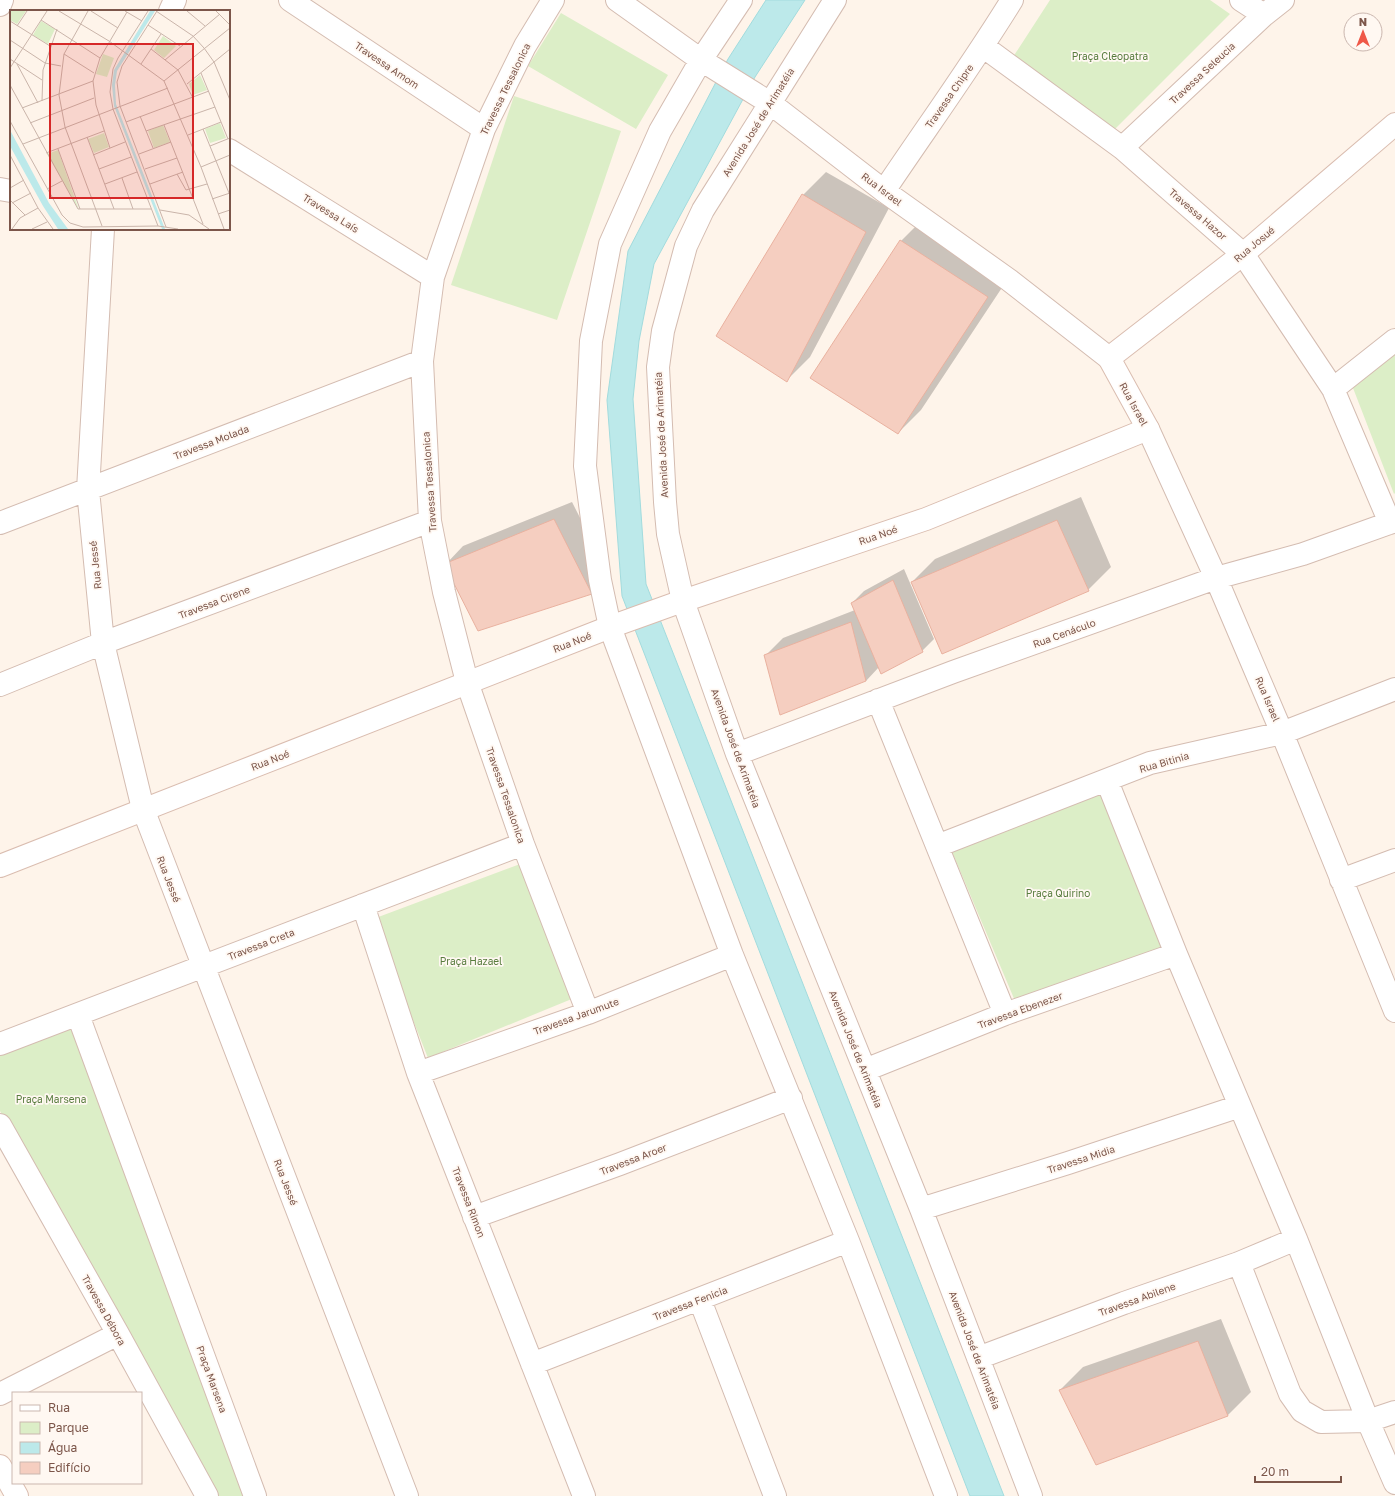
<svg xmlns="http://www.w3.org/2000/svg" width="1395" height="1496" font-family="'Golos Text',sans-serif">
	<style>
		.green { fill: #dceec7 }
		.water { fill: #bce9ea; stroke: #a2dbdd }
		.shadow { fill: #0003 }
		.building { fill: #f5cec0; stroke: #e9b19f }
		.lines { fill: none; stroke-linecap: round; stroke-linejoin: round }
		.street-casing { stroke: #d4bcb1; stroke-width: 24 }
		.secondary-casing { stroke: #dabdb0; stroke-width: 24 }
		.street { stroke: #fff; stroke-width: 22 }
		.secondary { stroke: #fff; stroke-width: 22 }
		.labels { text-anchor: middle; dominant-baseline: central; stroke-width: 3.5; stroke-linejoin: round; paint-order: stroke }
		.park-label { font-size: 10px; fill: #587c3e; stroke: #fff8f2 }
		.street-label { font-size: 10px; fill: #7c564a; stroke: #fff8f2 }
		.inset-road { fill: none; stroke: #cab5aa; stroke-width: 1 }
		.view { fill: #d62828; fill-opacity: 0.15; stroke: #d62828; stroke-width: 2 }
		.inset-edge { fill: none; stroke: #7c564a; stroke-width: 2 }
	</style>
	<rect width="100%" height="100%" fill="#fef4ea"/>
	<path class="green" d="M1050 0H1210L1230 14 1115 129 1013 57Z
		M561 13 668 75 636 129 528 66Z
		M514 96 621 131 557 320 451 285Z
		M1395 354V493L1394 494 1353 388Z
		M1105 788 1169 955 1018 1008 950 847Z
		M531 860 579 996 428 1058 373 919Z
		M77 1026 262 1496H213L0 1111V1055Z"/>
	<path class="water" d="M766 0H805L755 77 654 264 639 341 633 399 646 584 1004 1496H970L622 596 607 400 628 251 728 59Z"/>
	<path class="shadow" d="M826 172 889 208 810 357 787 380 803 195Z
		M924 218 1011 274 921 410 898 433 812 377 901 241Z
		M1081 497 1111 567 1088 590 912 582 935 559Z
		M572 502 609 575 591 593 446 564 463 546Z
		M904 569 934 639 922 651 879 667 866 681 765 656 783 638 855 610 852 603 864 591Z
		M1221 1319 1251 1392 1228 1415 1060 1390 1083 1367Z"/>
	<path class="building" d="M802 194 866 232 787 382 716 336Z
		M900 240 988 297 898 434 810 378Z
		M554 519 592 594 478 631 444 564Z
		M1057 520 1089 591 942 654 911 582Z
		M893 580 923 652 881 674 851 603Z
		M851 622 866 681 780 715 764 655Z
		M1198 1341 1228 1416 1096 1465 1059 1390Z"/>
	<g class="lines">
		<defs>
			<path id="street" d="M290 0 484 129
				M553 0 525 46 484 129 433 277 422 361 430 521 444 592 467 682 523 844 588 1013
				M617 0 701 60 770 103 884 191 1009 280 1109 358
				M741 0 701 60 660 131 610 244 591 341 585 466 600 580 610 627 732 955 848 1241 946 1496
				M835 0 703 210 686 246 663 331 658 367 665 502 668 534 683 601 737 754 921 1209 1031 1496
				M1241 0 1264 15
				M0 5 2 0
				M170 11 175 0
				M984 47 1122 148 1243 254 1333 389 1390 523
				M1122 148 1264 15 1283 0
				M229 150 433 277
				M0 189 11 191
				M884 191C927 127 972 65 1012 0
				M103 229 88 490 103 643 143 809 407 1496
				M1333 389 1395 340
				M1148 429 1216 578 1282 733 1395 1011
				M0 523 422 361
				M0 685 103 643 430 521
				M878 700 1005 1014
				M737 754 953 672 1216 578 1303 554 1395 521
				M1107 781 1176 954 1296 1239 1368 1421 1395 1483
				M937 846 1150 763 1282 733 1395 689
				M1341 880 1395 860
				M363 905 418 1073 584 1496
				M78 1015 255 1496
				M0 1044 523 844
				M865 1070 1005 1014 1176 954
				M418 1073 588 1013 732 955
				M0 1125 118 1334 207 1496
				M921 1209 1068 1163 1240 1106
				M474 1217 620 1164 791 1098
				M1239 1263 1290 1394 1302 1411 1321 1422 1368 1421 1395 1412
				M700 1300 775 1496
				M978 1358 1124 1303 1239 1263 1296 1239
				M532 1364 848 1241
				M0 1394 118 1334"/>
			<path id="secondary" d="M0 866 610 627 674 604 926 519 1148 429 1109 358 1243 254 1395 124
				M0 1466 17 1496"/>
		</defs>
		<use href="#street" class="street-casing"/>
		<use href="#secondary" class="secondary-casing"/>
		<use href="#street" class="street"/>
		<use href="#secondary" class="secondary"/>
	</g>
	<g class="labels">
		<g class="park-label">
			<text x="1110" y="56">Praça Cleopatra</text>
			<text x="1058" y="893">Praça Quirino</text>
			<text x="471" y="961">Praça Hazael</text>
			<text x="51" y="1099">Praça Marsena</text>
		</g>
		<g class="street-label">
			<text transform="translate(387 65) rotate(34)">Travessa Amom</text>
			<text transform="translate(1202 73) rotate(-43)">Travessa Seleucia</text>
			<text transform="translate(505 89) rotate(-64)">Travessa Tessalonica</text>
			<text transform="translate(949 96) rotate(-55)">Travessa Chipre</text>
			<text transform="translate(758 122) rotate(-58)">Avenida José de Arimatéia</text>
			<text transform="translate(882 189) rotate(37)">Rua Israel</text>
			<text transform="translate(331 213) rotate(32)">Travessa Laís</text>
			<text transform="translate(1198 214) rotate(41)">Travessa Hazor</text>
			<text transform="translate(1254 244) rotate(-40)">Rua Josué</text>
			<text transform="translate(1134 404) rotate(61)">Rua Israel</text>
			<text transform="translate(661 435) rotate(-93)">Avenida José de Arimatéia</text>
			<text transform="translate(211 442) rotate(-21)">Travessa Molada</text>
			<text transform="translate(429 482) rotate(-94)">Travessa Tessalonica</text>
			<text transform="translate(878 535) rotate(-19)">Rua Noé</text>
			<text transform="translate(95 565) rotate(-96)">Rua Jessé</text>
			<text transform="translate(214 602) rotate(-21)">Travessa Cirene</text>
			<text transform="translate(1064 633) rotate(-20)">Rua Cenáculo</text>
			<text transform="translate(572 642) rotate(-21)">Rua Noé</text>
			<text transform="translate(1268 699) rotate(67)">Rua Israel</text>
			<text transform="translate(736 748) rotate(70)">Avenida José de Arimatéia</text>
			<text transform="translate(270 760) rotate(-21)">Rua Noé</text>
			<text transform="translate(1164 762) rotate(-16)">Rua Bitinia</text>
			<text transform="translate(506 795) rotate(71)">Travessa Tessalonica</text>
			<text transform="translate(169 879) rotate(69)">Rua Jessé</text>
			<text transform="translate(261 944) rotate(-21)">Travessa Creta</text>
			<text transform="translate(1020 1010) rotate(-20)">Travessa Ebenezer</text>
			<text transform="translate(576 1016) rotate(-20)">Travessa Jarumute</text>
			<text transform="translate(856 1049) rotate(68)">Avenida José de Arimatéia</text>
			<text transform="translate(633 1159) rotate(-21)">Travessa Aroer</text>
			<text transform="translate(1081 1159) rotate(-18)">Travessa Midia</text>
			<text transform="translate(286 1182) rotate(69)">Rua Jessé</text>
			<text transform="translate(469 1202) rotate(69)">Travessa Rimon</text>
			<text transform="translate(1137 1299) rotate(-20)">Travessa Abilene</text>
			<text transform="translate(690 1303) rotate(-21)">Travessa Fenicia</text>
			<text transform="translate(104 1310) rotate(61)">Travessa Débora</text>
			<text transform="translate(975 1350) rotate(69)">Avenida José de Arimatéia</text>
			<text transform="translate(212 1379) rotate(70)">Praça Marsena</text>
		</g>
	</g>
	<g transform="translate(10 10)">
		<rect width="220" height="220" fill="#fef4ea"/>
		<path d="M0 1H16L7 14 0 10ZM31 11 45 19 38 34 23 25ZM153 26 166 36 154 48 144 40ZM93 44 104 48 97 67 86 64ZM190 65 197 80 183 85 179 74ZM210 113 216 128 200 133 195 119ZM153 115 160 132 144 138 138 121ZM94 123 99 137 84 143 78 129ZM48 140 69 200 37 144Z" fill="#dceec7"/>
		<path d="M140 1H145L107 61 105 75 106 94 155 219H152L104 96 102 75 104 60ZM0 120 39 193 58 219H48L33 196 0 136Z" fill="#bce9ea"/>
		<path class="inset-road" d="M49 1 99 31 154 71 191 157 214 219M78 1 54 44 49 85 55 117 92 216M81 1 108 18M115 1 132 11M138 1 108 48 103 59 100 82 103 99 148 216M146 1 183 26 194 38 204 52 220 90M147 1 112 56 107 72 110 96 156 217M177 1 195 16M206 1 220 15M31 10 90 48M0 11 40 36M138 15 170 36M7 16 17 1M0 30 35 53 51 56M141 39 168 60 183 88M54 44 84 63M0 49 32 70M155 50 210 4M7 54 28 93M131 54 151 24M0 58 37 1M191 63 218 129M154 71 220 18M177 74 220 39M0 75 68 199H141M32 91 33 60 47 19M12 98 83 71M130 106 143 138M0 111 52 205 60 213 73 217 148 216 168 219M116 112 199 81M20 113 84 88M154 115 193 214M193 119 219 183M136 121 205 97M178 125 211 112M77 127 104 199M13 134 158 78M200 136 220 128M100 138 86 95 83 71 90 48 117 2M48 139 70 199M36 143 94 121M129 144 161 132M0 145 28 198 43 219M83 145 115 132M191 157 220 145M89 159 121 147M135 159 167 148M167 164 176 180 197 174M112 168 123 199M95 174 127 162M140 174 173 162M0 178 14 170M37 179 52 171M202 189 220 183M0 190 15 205M2 193 21 183M150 200 179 205 199 219M208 204 220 200M2 219 10 208 28 198M22 219 37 212"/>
		<path class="view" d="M40 34H183V188H40Z"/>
		<rect width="220" height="220" class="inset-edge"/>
	</g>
	<rect x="12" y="1392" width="130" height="92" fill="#fff8f2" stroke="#cbb7af"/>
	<rect x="20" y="1405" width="20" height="6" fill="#ffffff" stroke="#cbb7af"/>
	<text x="48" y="1412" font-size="12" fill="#7c564a">Rua</text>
	<rect x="20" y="1422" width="20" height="12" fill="#dceec7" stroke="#cbb7af"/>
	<text x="48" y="1432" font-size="12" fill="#7c564a">Parque</text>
	<rect x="20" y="1442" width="20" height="12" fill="#bce9ea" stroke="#cbb7af"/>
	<text x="48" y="1452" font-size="12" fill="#7c564a">Água</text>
	<rect x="20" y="1462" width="20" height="12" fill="#f5cec0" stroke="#cbb7af"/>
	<text x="48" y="1472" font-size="12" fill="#7c564a">Edifício</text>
	<g transform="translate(1363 32)"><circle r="19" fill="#fff8f2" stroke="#cbb7af"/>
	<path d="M0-3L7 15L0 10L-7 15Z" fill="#ef5848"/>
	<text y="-6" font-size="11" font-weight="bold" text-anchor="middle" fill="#7c564a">N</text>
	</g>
	<path d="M1255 1476v6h86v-6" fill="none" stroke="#7c564a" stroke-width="2"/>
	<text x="1261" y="1476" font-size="12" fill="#7c564a" stroke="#fff8f2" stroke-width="3" paint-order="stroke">20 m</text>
</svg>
